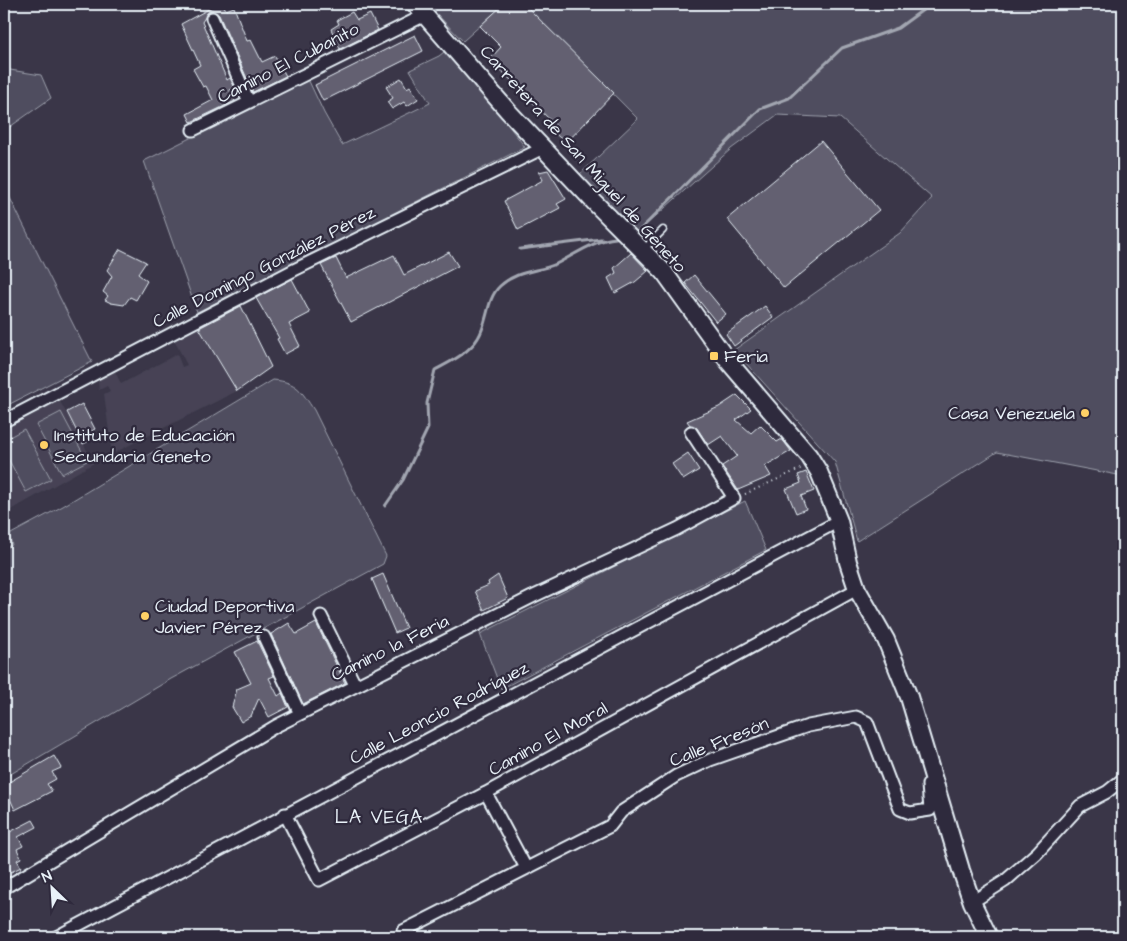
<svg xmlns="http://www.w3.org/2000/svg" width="1127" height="941" font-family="'Architects Daughter',sans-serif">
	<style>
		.built { fill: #464354 }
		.green { fill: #504e5f; stroke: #9ca0ac }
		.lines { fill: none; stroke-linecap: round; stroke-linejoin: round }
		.stream { stroke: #a2a6b1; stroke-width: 3 }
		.building { fill: #636171; stroke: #e8f1f8 }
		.lane-casing { stroke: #e8f1f8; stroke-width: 9 }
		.street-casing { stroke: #e8f1f8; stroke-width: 15 }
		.secondary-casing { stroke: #e8f1f8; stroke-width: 20 }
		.path { stroke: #e8f1f8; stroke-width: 2; stroke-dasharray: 1 4; stroke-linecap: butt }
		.lane { stroke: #2f2a3d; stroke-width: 5.5 }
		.street { stroke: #2f2a3d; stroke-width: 11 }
		.secondary { stroke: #2f2a3d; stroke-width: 16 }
		.poi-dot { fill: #ffd166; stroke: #2f2a3d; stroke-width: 2 }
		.labels { text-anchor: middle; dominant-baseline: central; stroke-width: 4.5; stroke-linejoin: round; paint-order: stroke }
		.street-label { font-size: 18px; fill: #e8f1f8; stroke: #2f2a3d }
		.poi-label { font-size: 18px; fill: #e8f1f8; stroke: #2f2a3d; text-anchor: start }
		.neighbourhood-label { font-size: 19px; letter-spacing: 1px; fill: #e8f1f8; stroke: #2f2a3d }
	</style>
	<rect width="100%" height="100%" fill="#3a3648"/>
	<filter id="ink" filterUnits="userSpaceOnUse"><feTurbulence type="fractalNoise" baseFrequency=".02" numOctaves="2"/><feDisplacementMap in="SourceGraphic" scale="10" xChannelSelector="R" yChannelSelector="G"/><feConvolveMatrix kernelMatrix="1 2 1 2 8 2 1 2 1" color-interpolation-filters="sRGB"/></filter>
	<g filter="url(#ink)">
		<path class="built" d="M198 327 237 391 112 454 104 394 110 391 107 386 99 390 97 375 113 367 121 384 177 354 182 367 187 365 173 338Z
			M58 398 94 463 4 514V427Z"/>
		<path class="green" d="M427 4H504L463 41Z
			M524 4H1123V476L997 452 857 541 835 462 734 350 900 233 932 198 840 118 777 115 731 149 638 232 579 175 638 119Z
			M449 48 525 147 197 312 144 161 308 79 324 113 342 145 430 103 410 70 439 56Z
			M4 69 41 75 51 98 4 131Z
			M4 186 92 362 4 407Z
			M273 380C298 382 301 391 314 410L386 556 383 564 171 679 4 778V548L12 545 9 535 63 506Z
			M61 412 87 461 62 474 36 425Z
			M24 429 51 479 26 492 4 451V440Z
			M745 501 766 550 501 689 480 634Z"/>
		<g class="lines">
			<path class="stream" d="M638 232 760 109 789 98 842 48 898 28 931 4
				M520 249 601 239
				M385 506 403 480 428 428 427 403 435 370C450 362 469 353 478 338 488 323 486 299 500 286 517 270 538 272 556 264 576 254 594 240 616 238"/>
		</g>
		<path class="building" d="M218 4H223L226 10 234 7 247 41 251 40 262 62 275 56 286 76 253 92 219 15 213 11H209L202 22 227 80 230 78 235 88 230 90 235 101 191 122 187 114 213 100 206 86 203 87 193 69 200 65 181 24Z
			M504 4H524L614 93 566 143 552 131 557 127 490 59 501 47 480 26Z
			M352 12 357 20 370 14 378 30 340 49 331 29 339 24 337 20Z
			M415 35 423 51 323 101 315 85Z
			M401 78 407 88 410 86 418 99 407 106 404 102 392 109 387 102 393 98 386 87Z
			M821 141 879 210 784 288 727 219Z
			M548 170 566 199 557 204 560 208 518 230 504 201 543 180 539 172Z
			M120 249 146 262 138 274 147 281 136 300 130 297 124 305 111 303 105 300 108 296 103 292 112 276 107 270Z
			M449 252 458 266 351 322 321 265 336 258 346 278 394 255 404 275Z
			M631 253 648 271 635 282 615 293 608 278 616 273 614 268Z
			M694 275 726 314 716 322 685 283Z
			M292 279 310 313 289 324 300 346 285 354 277 339 279 338 256 298Z
			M241 306 271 367 237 391 199 328Z
			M765 306 773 317 734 346 726 334Z
			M737 395 751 409 736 420 751 433 760 425 777 442 782 439 791 451 765 466 771 476 738 490 722 466 737 456 722 436 708 445 697 428 690 425 687 421 719 407Z
			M82 404 95 429 88 433 91 440 83 444 67 412Z
			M688 453 699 470 683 480 672 464Z
			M806 472 814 491 801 496 806 509 796 513 786 489 801 483 798 475Z
			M383 574 406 628 395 633 372 579Z
			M498 575 508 598 484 610 475 591 489 585 488 582Z
			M289 623 296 634 316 623 345 683 303 704 271 634Z
			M257 641 274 676 269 678 278 696 282 693 288 707 269 717 259 698 251 716 241 722 232 707 237 689 251 683 235 652Z
			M54 756 61 768 52 772 56 779 47 784 52 791 15 810 4 785Z
			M33 820 37 827 18 837 23 846 17 849 21 858 17 860 21 867 11 872 4 858V835Z"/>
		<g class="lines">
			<defs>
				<path id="lane" d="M644 249 663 230"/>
				<path id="street" d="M212 18 249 102
					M193 130 425 15
					M4 421 294 270 543 148
					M321 616 355 685
					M264 637 300 714
					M486 793 526 868
					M285 814 319 880 486 793 857 589
					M4 888 276 726 532 597 677 529 734 498 691 432
					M972 902 1005 881 1037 853 1080 806 1107 792 1123 779
					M403 931 610 826 621 812 676 776 710 760 808 726 856 717 867 722 900 809 910 813 930 810 928 785 936 783
					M56 937 839 521"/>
				<path id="secondary" d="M415 4 508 111 595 203 664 272 728 361 809 456 819 472 839 521 848 562 857 589 886 640 909 697 961 870 972 902 989 937"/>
			</defs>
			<use href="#lane" class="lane-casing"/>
			<use href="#street" class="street-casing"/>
			<use href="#secondary" class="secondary-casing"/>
			<path class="path" d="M745 494 802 468"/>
			<use href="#lane" class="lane"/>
			<use href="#street" class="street"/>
			<use href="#secondary" class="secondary"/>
		</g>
	</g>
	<g class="poi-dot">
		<rect x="709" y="351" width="10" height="10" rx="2.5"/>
		<circle cx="1085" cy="413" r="5"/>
		<circle cx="44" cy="445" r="5"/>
		<circle cx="145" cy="616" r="5"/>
	</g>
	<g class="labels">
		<g class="street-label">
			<text transform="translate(288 63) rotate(-27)">Camino El Cubanito</text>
			<text transform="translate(583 159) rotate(48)">Carretera de San Miguel de Geneto</text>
			<text transform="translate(264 267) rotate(-27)">Calle Domingo González Pérez</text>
			<text transform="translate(390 648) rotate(-26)">Camino la Feria</text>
			<text transform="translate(439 713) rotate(-28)">Calle Leoncio Rodríguez</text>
			<text transform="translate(548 739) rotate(-29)">Camino El Moral</text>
			<text transform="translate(719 742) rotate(-22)">Calle Fresón</text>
		</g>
		<g class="poi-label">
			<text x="724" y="356">Feria</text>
			<text x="1075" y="413" text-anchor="end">Casa Venezuela</text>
			<text x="54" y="435">Instituto de Educación<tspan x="54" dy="21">Secundaria Geneto</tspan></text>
			<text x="155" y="606">Ciudad Deportiva<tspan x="155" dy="21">Javier Pérez</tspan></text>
		</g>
		<g class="neighbourhood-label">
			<text x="379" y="817">LA VEGA</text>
		</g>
	</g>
	<rect width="1127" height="941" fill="none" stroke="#2f2a3d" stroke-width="20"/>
	<rect x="10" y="10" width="1107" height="921" fill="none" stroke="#e8f1f8" stroke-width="2" filter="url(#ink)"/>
	<g transform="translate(52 888) rotate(335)" stroke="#2f2a3d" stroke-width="4" paint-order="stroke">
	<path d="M0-4L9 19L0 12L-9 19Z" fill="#e8f1f8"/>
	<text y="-8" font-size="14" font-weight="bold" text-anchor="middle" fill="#e8f1f8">N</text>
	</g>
</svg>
